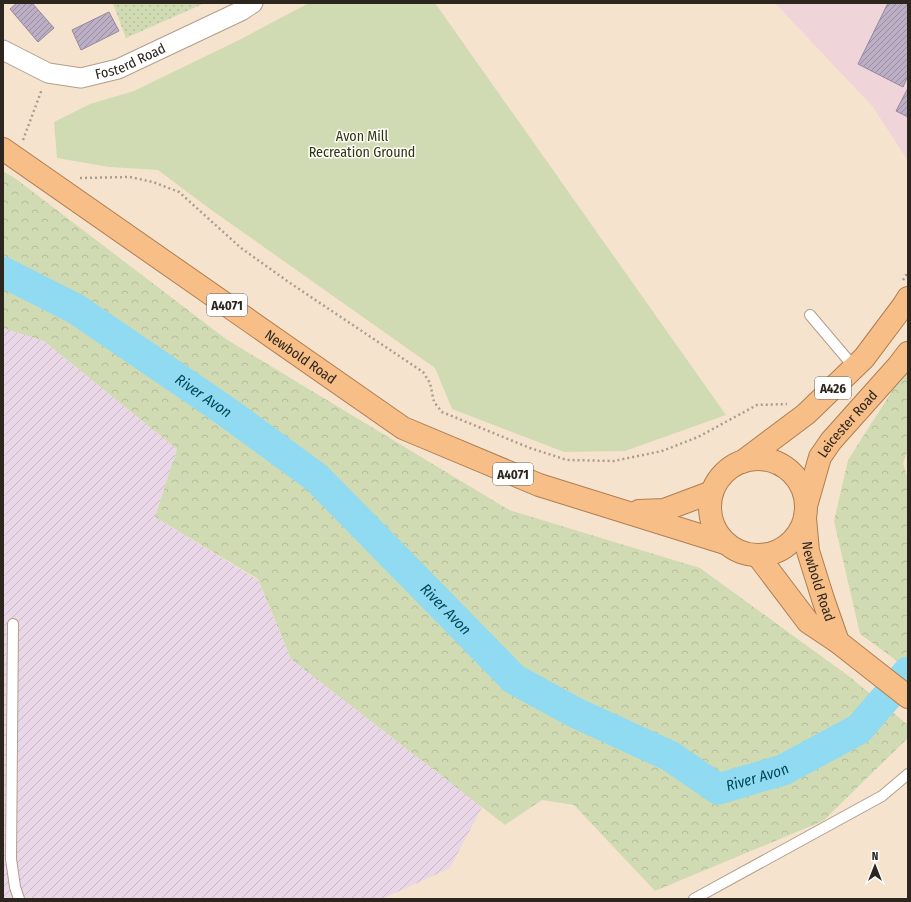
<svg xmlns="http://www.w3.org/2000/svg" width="911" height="902" font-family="'Fira Sans Condensed',sans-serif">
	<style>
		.commercial { fill: #efd5da }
		.industrial { fill: url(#industrial-furrows) }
		.grass { fill: url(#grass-dots) }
		.forest { fill: url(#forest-crowns) }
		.park { fill: #d1dbb3 }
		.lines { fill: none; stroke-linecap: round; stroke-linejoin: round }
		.river { stroke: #90dbf1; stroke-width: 31 }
		.building { fill: url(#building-hatch); stroke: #95879c }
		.service-casing { stroke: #b19f8b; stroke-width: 12 }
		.minor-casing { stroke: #b19f8b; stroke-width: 21 }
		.trunk-casing { stroke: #af7e50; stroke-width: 24 }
		.path { stroke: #ab9d8c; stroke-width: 2.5; stroke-dasharray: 2 3; stroke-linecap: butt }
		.service { stroke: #fff; stroke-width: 10 }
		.minor { stroke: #fff; stroke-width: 19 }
		.trunk { stroke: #f7be88; stroke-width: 22 }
		.labels { text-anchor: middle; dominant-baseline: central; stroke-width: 3; stroke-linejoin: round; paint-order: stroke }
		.shield { fill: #fff; stroke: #6c6762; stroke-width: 1 }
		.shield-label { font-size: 13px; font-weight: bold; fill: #2d261e }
		.street-label { font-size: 14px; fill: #2d261e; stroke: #fff }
		.park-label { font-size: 14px; fill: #2e3608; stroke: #fff }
		.water-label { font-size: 15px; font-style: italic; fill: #004756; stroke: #fff }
	</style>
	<defs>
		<pattern id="industrial-furrows" width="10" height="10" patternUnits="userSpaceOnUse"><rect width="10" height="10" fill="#e9d6e6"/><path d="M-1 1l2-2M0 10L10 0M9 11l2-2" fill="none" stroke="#c8b8c5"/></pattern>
		<pattern id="grass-dots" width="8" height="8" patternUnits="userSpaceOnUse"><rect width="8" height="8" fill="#d1dbb3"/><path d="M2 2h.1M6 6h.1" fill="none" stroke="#b4bc9a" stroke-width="1.8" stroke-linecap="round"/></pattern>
		<pattern id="forest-crowns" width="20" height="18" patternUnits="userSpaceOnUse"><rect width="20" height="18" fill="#d1dbb3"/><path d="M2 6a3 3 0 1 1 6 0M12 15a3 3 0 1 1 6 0" fill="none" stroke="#b4bc9a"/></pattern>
		<pattern id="building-hatch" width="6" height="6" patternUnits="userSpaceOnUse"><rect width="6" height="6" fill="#bcaec4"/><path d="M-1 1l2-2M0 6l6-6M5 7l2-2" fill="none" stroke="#998d9f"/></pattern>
	</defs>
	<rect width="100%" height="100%" fill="#f6e3ce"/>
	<path class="commercial" d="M775 3H908V161L873 107Z"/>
	<path class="industrial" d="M3 328 44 341 177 449 155 517 258 580 291 659 482 807 450 868 382 899H3Z"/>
	<path class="grass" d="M114 3H205L126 38 113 4Z"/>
	<path class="forest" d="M3 171 16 179 226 339 509 510 700 568 850 677 908 725V738L823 821 655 891 574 805 542 800 505 825 291 659 258 579 155 517 177 449 44 341 3 328Z
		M908 366V450L903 463 908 479V669L860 634 834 521 848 460Z"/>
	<path class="park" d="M309 3H435L726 415 625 451 564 452 452 409 435 368 210 209 158 170 109 167 57 158 54 122 90 104 134 91 241 39Z"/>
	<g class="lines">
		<path class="river" id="s1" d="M3 272 76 309 227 412 317 478 514 679 576 713 670 756 718 789 783 770 859 729 908 672"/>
	</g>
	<path class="building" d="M17 3H32L54 28 38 42 10 9Z
		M888 3H908V76L903 87 858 64Z
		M109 12 119 31 81 50 72 30Z
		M908 88V117L896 111Z"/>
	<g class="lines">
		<defs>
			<path id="service" d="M810 315 854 367
				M13 624 11 859 15 887 19 899
				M694 899 882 796 908 774"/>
			<g id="minor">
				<path id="s2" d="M3 50 48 73 81 78 118 69 241 11 253 3"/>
			</g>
			<g id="trunk">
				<path id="s3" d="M3 149 403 428 539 485 725 543"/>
				<circle cx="758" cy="507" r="48"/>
				<path d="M742 462 806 414 864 358 903 306 908 298"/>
				<path id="s4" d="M806 506 820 457 831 441 898 366 908 353"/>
				<path d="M639 511 664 510 712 492"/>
				<path id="s5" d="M805 518 808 551 823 599 838 642"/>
				<path d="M758 556 808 622 838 642 908 697"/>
			</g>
		</defs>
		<use href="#service" class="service-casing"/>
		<use href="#minor" class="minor-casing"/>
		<use href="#trunk" class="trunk-casing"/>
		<path class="path" d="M23 140 42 89
			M80 178 130 177 153 182 179 192 241 248 290 283 423 372 430 383 434 402 442 412 530 448 567 460 614 461 662 451 698 437 757 405 787 404
			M903 280 908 272"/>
		<use href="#service" class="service"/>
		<use href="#minor" class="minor"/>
		<use href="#trunk" class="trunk"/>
	</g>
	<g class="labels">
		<g class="shield">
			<rect x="207" y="294" width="40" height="22" rx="3"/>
			<rect x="815" y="377" width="36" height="22" rx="3"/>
			<rect x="493" y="463" width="40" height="22" rx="3"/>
		</g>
		<g class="shield-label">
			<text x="227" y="305">A4071</text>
			<text x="833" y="388">A426</text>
			<text x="513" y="474">A4071</text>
		</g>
		<g class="street-label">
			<text stroke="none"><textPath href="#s2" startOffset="136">Fosterd Road</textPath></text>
			<text stroke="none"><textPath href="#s3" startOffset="363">Newbold Road</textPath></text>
			<text stroke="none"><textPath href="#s4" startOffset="94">Leicester Road</textPath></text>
			<text stroke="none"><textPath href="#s5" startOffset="65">Newbold Road</textPath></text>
		</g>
		<g class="park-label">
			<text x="362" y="136">Avon Mill<tspan x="362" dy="16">Recreation Ground</tspan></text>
		</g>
		<g class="water-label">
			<text stroke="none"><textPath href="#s1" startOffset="236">River Avon</textPath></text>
			<text stroke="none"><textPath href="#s1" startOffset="560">River Avon</textPath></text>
			<text stroke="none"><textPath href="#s1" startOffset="931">River Avon</textPath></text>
		</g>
	</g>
	<rect width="911" height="902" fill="none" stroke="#2d261e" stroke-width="8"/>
	<g transform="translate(875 866)" stroke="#ffffff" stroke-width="3" paint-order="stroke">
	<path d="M0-3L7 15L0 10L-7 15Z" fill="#2d261e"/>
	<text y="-6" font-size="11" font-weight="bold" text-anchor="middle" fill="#2d261e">N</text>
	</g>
</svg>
